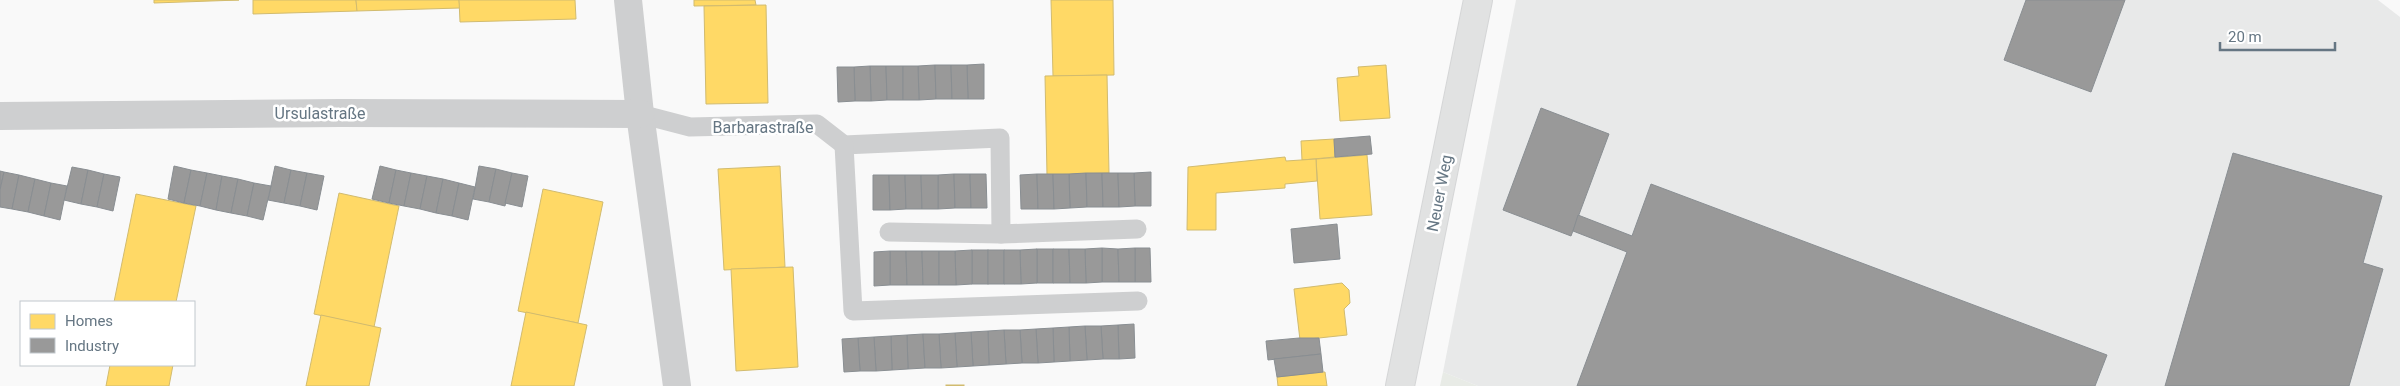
<svg xmlns="http://www.w3.org/2000/svg" width="2400" height="386" viewBox="0 0 2400 386" font-family="Roboto,sans-serif">
<style>
.built{fill:#e8e9e9}
.grass{fill:#e8ebe6}
.homes{fill:#ffd966;stroke:#d1bb6f}
.industry{fill:#999;stroke:#898e92}
.lines{fill:none;stroke-linecap:round;stroke-linejoin:round}
.secondary-casing{stroke:#d5d6d7;stroke-width:30}
.lane{stroke:#cecfd0;stroke-width:19}
.street{stroke:#cecfd0;stroke-width:28}
.secondary{stroke:#e1e2e2;stroke-width:28}
.labels{text-anchor:middle;stroke-width:5;stroke-linejoin:round;paint-order:stroke}
.street-label{font-size:16px;fill:#657683;stroke:#fff}
</style>
<rect width="100%" height="100%" fill="#f9f9f9"/>
<!-- built -->
<path class="built" d="M1516,0H2378L2400,17V386H1478L1443,372Z"/>
<!-- grass -->
<path class="grass" d="M1443,372L1478,386H1440Z"/>
<!-- homes -->
<g class="homes">
<path d="M154,0H239L154,3Z"/>
<path d="M253,0H356L357,11L253,14Z"/>
<path d="M356,0H459L460,8L357,11Z"/>
<path d="M459,0H575L576,19L460,22Z"/>
<path d="M694,0H755L756,5L694,6Z"/>
<path d="M1051,0H1113L1114,75L1053,76Z"/>
<path d="M766,5L768,103L706,104L704,6Z"/>
<path d="M1386,65L1390,118L1340,121L1337,78L1359,76L1358,67Z"/>
<path d="M1107,75L1109,173L1047,175L1045,76Z"/>
<path d="M1334,139L1335,157L1302,160L1301,141Z"/>
<path d="M1367,155L1372,215L1320,219L1316,159Z"/>
<path d="M1285,157L1286,161L1316,159L1317,181L1285,184V188L1216,193V230H1187L1188,167Z"/>
<path d="M780,166L785,267L724,270L718,169Z"/>
<path d="M543,189L603,202L578,323L518,311Z"/>
<path d="M339,193L399,206L374,327L314,314Z"/>
<path d="M136,194L196,206L176,302H114Z"/>
<path d="M793,267L798,367L736,371L731,269Z"/>
<path d="M1342,283L1349,290L1350,303L1344,309L1347,335L1300,340L1294,289Z"/>
<path d="M526,312L587,325L574,386H511Z"/>
<path d="M321,315L381,328L369,386H306Z"/>
<path d="M110,365H173L169,386H106Z"/>
<path d="M1325,372L1327,386H1278L1277,377Z"/>
<rect x="946" y="385" width="18" height="1"/>
</g>
<!-- industry -->
<g class="industry">
<path d="M2026,0H2125L2091,92L2004,60Z"/>
<path d="M984,64V99H968L967,65Z"/>
<path d="M935,65L936,99L919,100L918,66Z"/>
<path d="M935,65H951L952,99H936Z"/>
<path d="M951,65H967L968,99H952Z"/>
<path d="M870,66H886L887,100L871,101Z"/>
<path d="M870,66L871,101H855L854,67Z"/>
<path d="M886,66H903V100H887Z"/>
<path d="M903,66H918L919,100H903Z"/>
<path d="M837,67H854L855,101L838,102Z"/>
<path d="M1541,108L1609,134L1571,236L1503,210Z"/>
<path d="M1370,136L1372,154L1335,157L1334,139Z"/>
<path d="M2233,153L2382,196L2363,263L2383,269L2349,386H2165Z"/>
<path d="M174,166L191,170L184,203L168,199Z"/>
<path d="M275,166L291,170L284,203L268,200Z"/>
<path d="M380,166L396,170L389,203L372,199Z"/>
<path d="M479,166L496,169L489,202L473,199Z"/>
<path d="M72,167L88,170L81,204L64,200Z"/>
<path d="M496,169L512,173L505,206L489,202Z"/>
<path d="M88,170L104,174L97,207L81,204Z"/>
<path d="M191,170L207,173L200,206L184,203Z"/>
<path d="M291,170L307,173L300,206L284,203Z"/>
<path d="M396,170L411,173L404,206L389,203Z"/>
<path d="M0,171L4,172L0,190Z"/>
<path d="M4,172L19,175L12,209L0,207V190Z"/>
<path d="M1151,172V206H1135L1134,173Z"/>
<path d="M207,173L222,176L216,210L200,206Z"/>
<path d="M307,173L324,176L317,210L300,206Z"/>
<path d="M411,173L427,176L420,209L404,206Z"/>
<path d="M512,173L528,176L522,207L505,203Z"/>
<path d="M1086,173L1087,207L1070,208L1069,174Z"/>
<path d="M1086,173H1102L1103,207H1087Z"/>
<path d="M1102,173H1118L1119,207H1103Z"/>
<path d="M1118,173H1134L1135,206L1119,207Z"/>
<path d="M104,174L120,177L113,211L97,207Z"/>
<path d="M954,174L955,208L938,209V175Z"/>
<path d="M954,174H970L971,208H955Z"/>
<path d="M970,174H986L987,208H971Z"/>
<path d="M1037,174L1038,209H1021L1020,175Z"/>
<path d="M1037,174H1053L1054,209H1038Z"/>
<path d="M1053,174H1069L1070,208L1054,209Z"/>
<path d="M19,175L35,179L28,212L12,209Z"/>
<path d="M873,175H889L890,210H873Z"/>
<path d="M889,175H905L906,209L890,210Z"/>
<path d="M905,175H921L922,209H906Z"/>
<path d="M921,175H938V209H922Z"/>
<path d="M222,176L238,179L231,213L216,210Z"/>
<path d="M427,176L443,179L436,213L420,209Z"/>
<path d="M35,179L51,183L44,216L28,212Z"/>
<path d="M238,179L254,183L247,216L231,213Z"/>
<path d="M443,179L459,183L452,216L436,213Z"/>
<path d="M51,183L67,186L60,220L44,216Z"/>
<path d="M254,183L271,186L263,220L247,216Z"/>
<path d="M459,183L475,187L468,220L452,216Z"/>
<path d="M1651,184L2107,355L2095,386H1577L1627,252L1573,231L1578,215L1632,236Z"/>
<path d="M1337,224L1340,259L1294,263L1291,229Z"/>
<path d="M1102,248L1118,249L1119,282H1102Z"/>
<path d="M1102,248V282L1086,283L1085,249Z"/>
<path d="M1135,248H1150L1151,282H1135Z"/>
<path d="M1135,248V282H1119L1118,249Z"/>
<rect x="1037" y="249" width="16" height="34"/>
<path d="M1037,249V283L1021,284L1020,250Z"/>
<path d="M1053,249H1069L1070,283H1053Z"/>
<path d="M1069,249H1085L1086,283H1070Z"/>
<rect x="972" y="250" width="16" height="34"/>
<path d="M972,250V284L956,285L955,251Z"/>
<rect x="988" y="250" width="16" height="34"/>
<path d="M1004,250H1020L1021,284H1004Z"/>
<path d="M890,251H906L907,285H890Z"/>
<path d="M890,251V285L874,286V252Z"/>
<path d="M906,251H922L923,285H907Z"/>
<path d="M922,251H939V285H923Z"/>
<path d="M939,251H955L956,285H939Z"/>
<path d="M1134,324L1135,358L1119,359L1118,325Z"/>
<path d="M1118,325L1119,359H1103L1101,326Z"/>
<path d="M1085,326H1101L1103,359L1087,360Z"/>
<path d="M1085,326L1087,360L1070,361L1069,327Z"/>
<path d="M1069,327L1070,361L1054,362L1053,328Z"/>
<path d="M1053,328L1054,362L1038,363L1036,329Z"/>
<path d="M1036,329L1038,363H1022L1020,330Z"/>
<path d="M1004,330H1020L1022,363L1006,364Z"/>
<path d="M1004,330L1006,364L989,365L988,331Z"/>
<path d="M988,331L989,365L973,366L971,332Z"/>
<path d="M971,332L973,366L957,367L955,333Z"/>
<path d="M955,333L957,367L941,368L939,334Z"/>
<path d="M923,334L925,368L908,369L907,335Z"/>
<path d="M923,334H939L941,368H925Z"/>
<path d="M907,335L908,369L892,370L891,336Z"/>
<path d="M891,336L892,370L876,371L874,337Z"/>
<path d="M874,337L876,371H860L858,338Z"/>
<path d="M858,338L860,371L844,372L842,339Z"/>
<path d="M1299,338H1319L1321,354L1268,360L1266,341Z"/>
<path d="M1321,354L1323,372L1277,377L1274,359Z"/>
</g>
<g class="lines">
<defs>
<path id="secondary" d="M1400,386L1478,0"/>
</defs>
<!-- secondary casing -->
<use href="#secondary" class="secondary-casing"/>
<!-- lane -->
<g class="lane">
<path d="M640,114L690,127L817,124L844,145L1000,138L1001,234"/>
<path d="M844,145L853,311L1138,301"/>
<path d="M889,232L1001,234L1137,229"/>
</g>
<!-- street -->
<g class="street">
<path d="M628,0L640,114L677,386"/>
<path d="M0,116L340,113L640,114"/>
</g>
<!-- secondary -->
<use href="#secondary" class="secondary"/>
</g>
<g class="labels">
<!-- street labels -->
<g class="street-label">
<text x="320" y="119">Ursulastraße</text>
<text x="763" y="133">Barbarastraße</text>
<text transform="translate(1439 193) rotate(-79)" y="6">Neuer Weg</text>
</g>
</g>
<!-- legend -->
<rect x="20" y="301" width="175" height="65" fill="#ffffff" stroke="#c1c8cd"/>
<rect x="30" y="314" width="25" height="15" fill="#ffd966" stroke="#c1c8cd"/>
<text x="65" y="326" font-size="15" fill="#657683">Homes</text>
<rect x="30" y="338" width="25" height="15" fill="#999999" stroke="#c1c8cd"/>
<text x="65" y="351" font-size="15" fill="#657683">Industry</text>
<!-- scale -->
<path d="M2220 42v8h115v-8" fill="none" stroke="#657683" stroke-width="2.5"/>
<text x="2228" y="42" font-size="15" fill="#657683" stroke="#ffffff" stroke-width="4" paint-order="stroke">20 m</text>
</svg>
